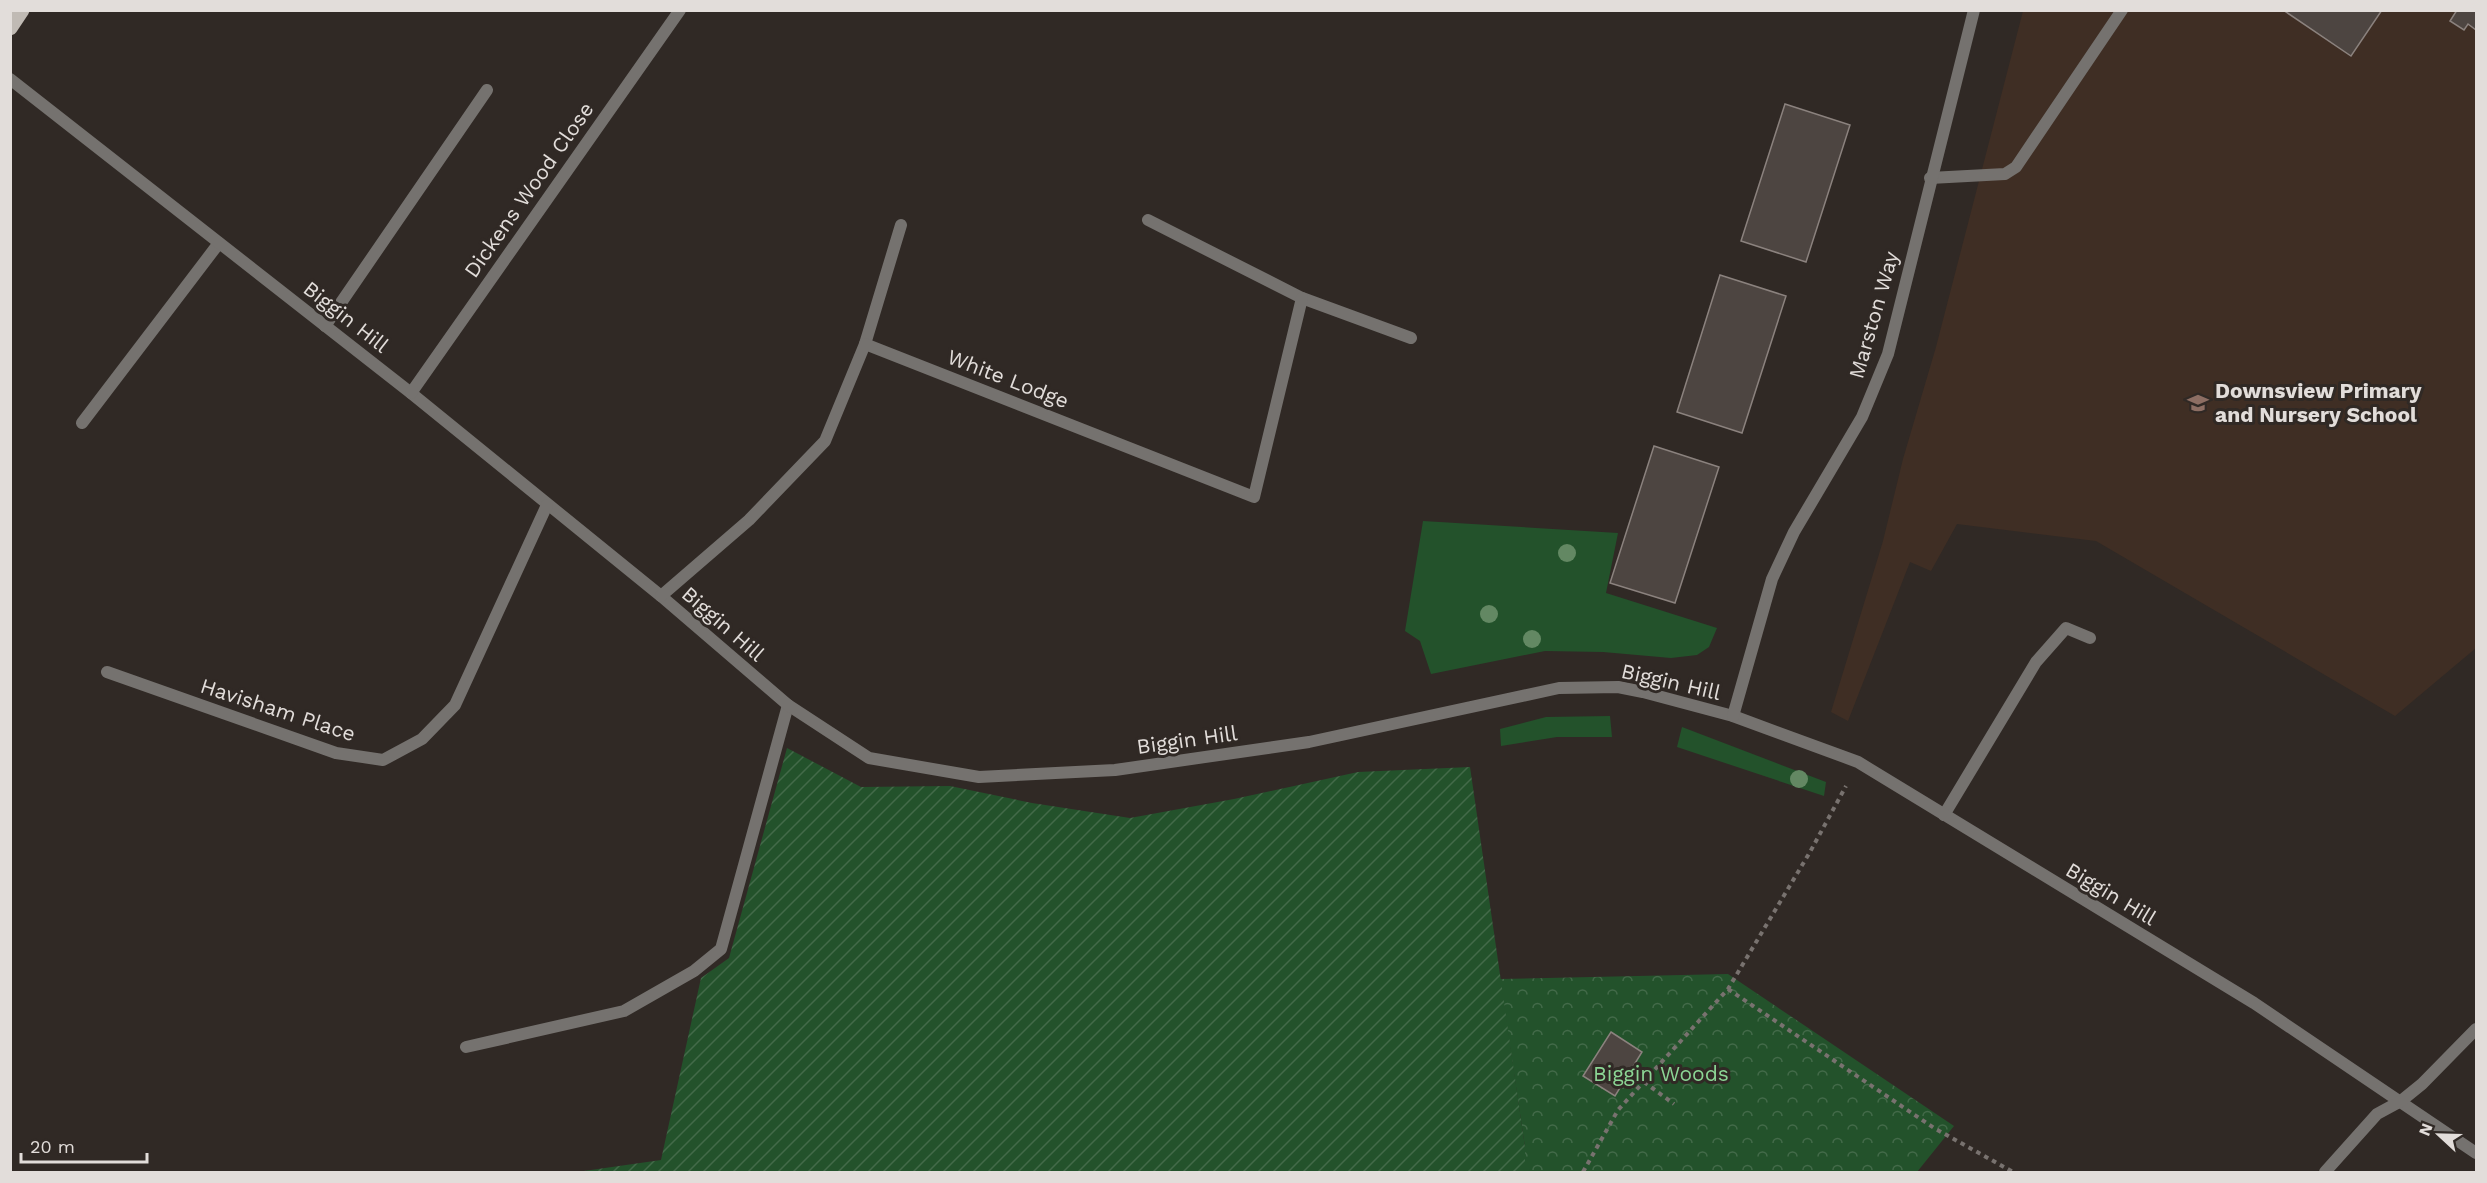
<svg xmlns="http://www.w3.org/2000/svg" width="2487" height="1183" viewBox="0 0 2487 1183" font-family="'Work Sans',sans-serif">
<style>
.education{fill:#3f2e24}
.grass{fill:#23522b}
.park{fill:url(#park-crowns)}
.garden{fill:url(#garden-furrows)}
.building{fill:#4d4541;stroke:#8b827e;stroke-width:1.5}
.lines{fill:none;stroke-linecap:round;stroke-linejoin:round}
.path{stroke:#78726f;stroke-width:4;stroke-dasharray:4.5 4.5;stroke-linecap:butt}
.service{stroke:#75726f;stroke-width:12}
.minor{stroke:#75726f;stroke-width:12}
.primary{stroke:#c0bab4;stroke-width:15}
.tree{fill:#638863}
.labels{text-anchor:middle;stroke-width:6;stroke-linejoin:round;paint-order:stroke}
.street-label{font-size:21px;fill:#e2ddda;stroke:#302925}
.poi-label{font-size:21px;font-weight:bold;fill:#e2ddda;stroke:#302925;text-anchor:start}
.park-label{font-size:21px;fill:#8cd695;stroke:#302925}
</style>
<defs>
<pattern id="park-crowns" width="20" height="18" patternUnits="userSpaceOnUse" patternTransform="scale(1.5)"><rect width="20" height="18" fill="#23522b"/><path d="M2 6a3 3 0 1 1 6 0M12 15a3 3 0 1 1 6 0" fill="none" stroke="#436a49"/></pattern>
<pattern id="garden-furrows" width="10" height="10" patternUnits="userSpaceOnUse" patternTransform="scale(1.5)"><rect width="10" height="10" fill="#23522b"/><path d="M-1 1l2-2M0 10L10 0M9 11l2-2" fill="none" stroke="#436a49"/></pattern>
</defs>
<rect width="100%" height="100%" fill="#302925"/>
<!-- education -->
<path class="education" d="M2023,11H2476V648L2395,716L2096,541L1957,524L1931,571L1910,562L1848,721L1831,712L1883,541L1903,459L1936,347Z"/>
<!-- grass -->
<g class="grass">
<path d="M1423,521L1618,533L1606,593L1717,628L1709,647L1697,655L1671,658L1603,652L1545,651L1431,674L1420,641L1405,631Z"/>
<path d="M1610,716L1612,737H1557L1501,746L1500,729L1546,717Z"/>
<path d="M1682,727L1826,782L1824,796L1677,747Z"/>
</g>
<!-- park -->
<path class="park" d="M1728,974L1954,1126L1917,1172H1525V1147L1500,979Z"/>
<!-- garden -->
<path class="garden" d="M787,748L861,787L950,786L1032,803L1130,818L1234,799L1358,772L1470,767L1525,1147V1172H577L661,1160L701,978L729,958Z"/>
<!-- building -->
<g class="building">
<path d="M2283,10H2382L2351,56Z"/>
<path d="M2457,10H2476V30L2468,24L2464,30L2450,21Z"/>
<path d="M1785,104L1850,125L1806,262L1741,241Z"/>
<path d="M1720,275L1786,296L1742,433L1677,412Z"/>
<path d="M1654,446L1719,467L1675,603L1610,583Z"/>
<path d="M1611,1032L1642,1052L1615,1096L1583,1076Z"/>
</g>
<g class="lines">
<!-- path -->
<g class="path">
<path d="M1728,989L1934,1128L2013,1172"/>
<path d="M1644,1082L1674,1104"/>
<path d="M1583,1172L1618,1110L1728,989L1810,852L1846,786"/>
</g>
<!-- service -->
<g class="service">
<path d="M1930,178L2005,174L2016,167L2122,10"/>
<path d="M325,326L487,90"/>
<path d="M82,423L219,243"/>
<path d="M1944,815L2036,662L2066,628L2090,638"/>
<path d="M466,1047L624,1011L694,971L721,949L788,705"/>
</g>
<!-- minor -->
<g class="minor">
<path d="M10,79L411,393L661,596L788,705L869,758L979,777L1115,770L1309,742L1559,688L1618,687L1643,692L1733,716L1858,762L2254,1003L2476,1153"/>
<path d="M1148,220L1302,298L1411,338"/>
<path d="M865,344L901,225"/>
<path d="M411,393L680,10"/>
<path d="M661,596L749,520L825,441L865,344L1254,497L1302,298"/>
<path d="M107,672L336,753L383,760L422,739L455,705L547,505"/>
<path d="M1733,716L1772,579L1794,532L1862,417L1888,354L1974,10"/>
<path d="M2325,1172L2377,1114L2401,1101L2422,1084L2476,1029"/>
</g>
<!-- primary -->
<path class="primary" d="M10,28L22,10"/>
</g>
<!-- trees -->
<g class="tree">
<circle cx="1567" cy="553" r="9"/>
<circle cx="1489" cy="614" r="9"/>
<circle cx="1532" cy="639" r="9"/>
<circle cx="1799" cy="779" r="9"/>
</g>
<!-- icons -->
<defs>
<symbol id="school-bare" viewBox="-9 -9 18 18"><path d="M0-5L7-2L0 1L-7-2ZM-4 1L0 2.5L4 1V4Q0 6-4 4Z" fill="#8d6e63" stroke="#302925" stroke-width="2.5" paint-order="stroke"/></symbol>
</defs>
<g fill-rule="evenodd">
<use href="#school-bare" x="2183" y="388" width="30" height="30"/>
</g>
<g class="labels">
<!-- street labels -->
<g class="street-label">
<text transform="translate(529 190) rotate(-55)" y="7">Dickens Wood Close</text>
<text transform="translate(1874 315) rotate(-74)" y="7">Marston Way</text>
<text transform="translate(346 317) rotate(38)" y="7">Biggin Hill</text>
<text transform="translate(1008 379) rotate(21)" y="7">White Lodge</text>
<text transform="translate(723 624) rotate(41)" y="7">Biggin Hill</text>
<text transform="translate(1671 682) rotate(13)" y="7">Biggin Hill</text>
<text transform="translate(278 710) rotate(18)" y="7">Havisham Place</text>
<text transform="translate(1187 740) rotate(-8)" y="7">Biggin Hill</text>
<text transform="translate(2111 894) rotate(31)" y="7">Biggin Hill</text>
</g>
<!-- poi labels -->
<g class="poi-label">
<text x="2215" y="398">Downsview Primary<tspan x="2215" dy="24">and Nursery School</tspan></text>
</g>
<!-- park labels -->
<g class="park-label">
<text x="1661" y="1081">Biggin Woods</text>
</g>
</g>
<!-- border -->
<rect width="2487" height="1183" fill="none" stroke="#e2ddda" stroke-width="24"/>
<!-- north arrow -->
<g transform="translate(2439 1135) rotate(292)" stroke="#302925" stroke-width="4.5" paint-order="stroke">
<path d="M0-4.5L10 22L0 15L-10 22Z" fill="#e2ddda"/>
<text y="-9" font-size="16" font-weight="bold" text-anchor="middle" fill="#e2ddda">N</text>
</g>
<!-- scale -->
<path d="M21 1153v9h126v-9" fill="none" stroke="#e2ddda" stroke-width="3"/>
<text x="30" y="1153" font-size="18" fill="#e2ddda" stroke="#302925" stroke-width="4.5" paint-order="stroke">20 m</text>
</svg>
